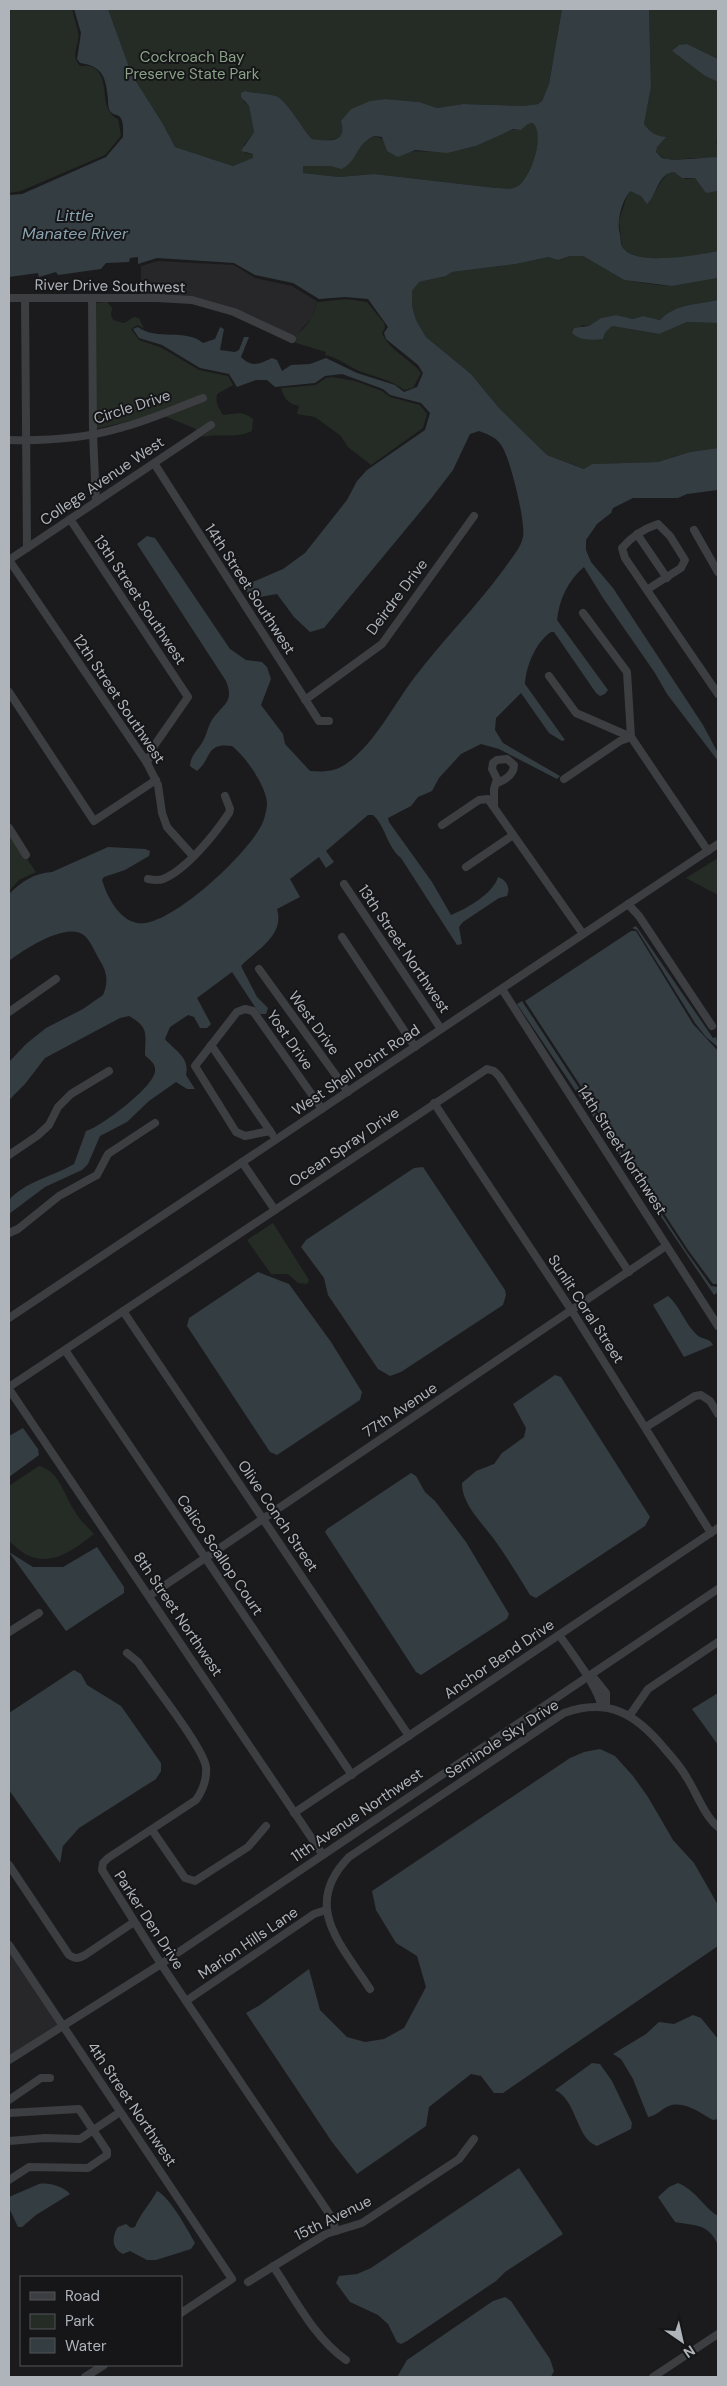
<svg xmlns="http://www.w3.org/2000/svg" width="727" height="2386" viewBox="0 0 727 2386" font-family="'DM Sans',sans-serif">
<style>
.built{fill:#27272a}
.green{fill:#252c25}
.water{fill:#343d42;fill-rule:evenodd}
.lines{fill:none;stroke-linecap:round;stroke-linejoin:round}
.minor{stroke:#3c3e41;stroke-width:8}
.labels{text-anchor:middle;stroke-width:4;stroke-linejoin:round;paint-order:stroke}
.park-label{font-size:15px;fill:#8aa388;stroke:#161618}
.street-label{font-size:15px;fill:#afb4bb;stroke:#161618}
.water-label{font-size:16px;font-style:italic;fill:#8aa4b1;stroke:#161618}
</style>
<rect width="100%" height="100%" fill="#1b1b1d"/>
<!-- built -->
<g class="built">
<path d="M158,261L234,265L255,278L292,286L318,302L311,318L295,337L235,309L210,301L192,297L141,295V266Z"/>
<path d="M9,1950L58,2025L9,2057Z"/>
</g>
<!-- green -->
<g class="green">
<path d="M10,9H72C74,16 76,24 78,32C81,45 69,53 80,66C84,66 88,65 92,67C113,77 96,109 118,119L121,136L105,155L21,191L9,193Z"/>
<path d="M108,9H562L549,84L542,101L538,104L523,106L463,104L437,108L419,102L385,99L371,101L351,109L342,136C332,141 323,141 312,139C302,129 288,101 276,96C266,93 255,94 245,91L244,102L249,106L254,132L244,145L245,153L253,154V159L233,166L175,147L163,124L132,75Z"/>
<path d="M649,9H718V59L687,44L672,51L705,76L718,82V141L716,143L718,145V157L716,159C708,160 702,158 695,158C680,158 668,165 656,152L657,136L651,132L644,124L651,87Z"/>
<path d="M534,123C546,134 530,181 516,187C510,190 503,188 496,188L374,174L339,177L303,173L302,166H330L356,151L358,147L374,136L383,139L387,151C417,150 444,155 473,147C488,142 505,127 521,130L528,124Z"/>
<path d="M669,172H674L686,179L695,178L706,192L718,191V251C696,256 636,268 622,246L619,221L628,193L630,190L641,196L647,203C656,193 659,182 669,172Z"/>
<path d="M570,256H583L624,280L658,285L672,286L718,278V300C697,305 676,303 660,320L643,316L633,319L616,315L601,318L589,326L581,325L585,339H603L605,333L612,326L658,334L687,322L718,323V448L690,452L658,462L593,464L585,469L547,455L499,408L471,374L426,337L416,320L412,306V291L418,282L446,276L452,272L516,264L550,257L558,260Z"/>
<path d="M346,299L367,302L384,323L385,327L382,333C389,351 410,358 421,373L413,388L404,390C391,379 373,377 357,370C346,365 337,357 325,355L326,352L293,342L296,335C308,327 313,315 318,302Z"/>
<path d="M107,302L112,308L111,315L113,320L124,323L134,317L139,318L144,329L138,325L131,329L139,340L162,348L199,370L228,376L233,385L217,394C215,403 219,408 223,415C235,414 242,410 253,419L252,431C235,439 219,433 201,437L215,427L212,422L197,431L194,428L164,416L207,400L204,394L139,419L95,429V303Z"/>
<path d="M332,377L355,381L382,391L390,397L420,405L427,414L423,428L371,465L348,447L341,436L315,417L297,414L299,406C288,404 284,398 281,388L316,385L326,378Z"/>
<path d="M9,833L36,872L19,880L9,891Z"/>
<path d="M718,858V895L686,878Z"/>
<path d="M273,1223L309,1280L307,1284L298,1283L288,1274H271L247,1240Z"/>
<path d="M39,1466C60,1472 63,1493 74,1510C79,1520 87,1526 94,1534C74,1549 53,1567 27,1555C21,1552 14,1545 9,1541V1486Z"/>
</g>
<!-- water -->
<g class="water">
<path d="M74,9H108L132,75L163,124L175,147L233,166L253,158V154L241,151L254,132L249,106L241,97V93L245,91C255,94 266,93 276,96C288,101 302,129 312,139C328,141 348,144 341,121L351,109L370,101L385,99L419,102L437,108L463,104L523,106L538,104L542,101L549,84L562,9H649L651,87L644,124C651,133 655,136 666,137L657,147L656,152L662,158L673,160L718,157V191L706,193L695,178H682L674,172C658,173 657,195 647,204L641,196L630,191C622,201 616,222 620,234C621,239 620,245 624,249C638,266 699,255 718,251V278L672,286L624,280L583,256H570L558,260L549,257L516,264L452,272L446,276L419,282L412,291V306L416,320L426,337L471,374L499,408L547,455L584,469L592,464L658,462L690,452L718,448V490L687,494L678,498H633L613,508L611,513L597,524L586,540V550L591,562L613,588L703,725L718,753V761L667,694L655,673L603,598L584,567C568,580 559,600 557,620L608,690L605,694L600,696L596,693L554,632H551C536,642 526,666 525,684L565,740L562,741L549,733L521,693L496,718L495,730L503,743L560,776L557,779L499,749L481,744L461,754L439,778L432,791L418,797L411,806L388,818L389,822L432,882L451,915C466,909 493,894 498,877C506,880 511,887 507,896L499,898L463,922L459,927L462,944L457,945L401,858C387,847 386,827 373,815H368L326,851L334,862L326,868L319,857L290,879L300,897L277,909C285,936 256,950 241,966L257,997L268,1008L266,1014H260L257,1010L232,972L197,998L211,1024L207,1028H200L194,1017L188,1015L170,1027L165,1039C175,1051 190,1057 186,1075L195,1089H187L176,1082L149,1101L127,1122L100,1136L88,1164L82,1170L45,1187L9,1214V1200C26,1181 52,1177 74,1164L86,1131C101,1127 155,1086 155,1071C156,1063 149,1060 145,1055C145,1034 150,1028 129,1016L120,1018L45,1058L25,1084L9,1100L10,1061L26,1044L46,1028L83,1009L103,995C109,982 107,971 99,959C95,952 91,942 85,936C68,920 23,950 9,961V894C21,882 34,873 52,872L108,847L145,849L150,851L149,856L125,870L104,877L102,880C107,896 118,919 137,923C169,929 251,851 263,822C265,817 267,808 267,803C266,786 246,757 232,746C205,742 212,759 197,771L190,766C191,753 200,749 204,739C208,732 208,724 214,717C225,703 234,701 226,681L137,544L147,536L155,538L230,649L246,660L262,662L267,667L271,679L261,705L283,734L285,744L310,771C323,772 334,772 346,764C375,743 393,706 414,678C443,640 476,607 504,569C510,560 521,548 523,537C526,523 510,456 501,445C496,437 487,434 479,431L470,434L453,470L430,500L324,628L310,632L294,617L277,594L254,598L241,587L283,569L305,553L347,500L357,481L367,470L425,430L430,413L421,403L390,395L383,389L342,374L325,376L315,383L275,387L267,380H256L237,387L229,374L200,368L162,345L139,338L133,329L138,327C156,341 186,328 203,343L215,339L220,327L224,329L220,350L235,352L239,350L244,337H249L241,357C252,368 259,364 272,358L277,360L282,371L291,365L310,364L326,358L357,373L395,385L404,392L417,387L423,373L418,365L386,339L384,333L388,327L368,299L345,297L319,299L293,283L255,275L234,263L157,258L138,264V257L130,258L129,262L106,263L101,269L58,275L56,272L39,277L38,273L9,277V195L22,194L106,157L123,137C123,131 124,122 120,117C117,114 112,115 110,111C108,108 108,103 108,99C106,78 103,66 80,63L77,59L81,33ZM533,123C546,135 530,181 516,187C510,190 503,188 496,188L374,174L339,177L303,173V166H330L342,169C360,158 353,147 374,136L382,137L387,151L398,157L415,150L447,153L476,146L513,129L521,130L528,124Z"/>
<path d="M687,44L718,59V82L705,76L672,51L679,45Z"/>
<path d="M718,300V323L687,322L659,334L612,326L605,333L603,339C592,340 580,341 572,333L574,328L589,326L601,318L616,315L633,319L643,316L660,320C676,303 697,305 718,300Z"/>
<path d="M636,926L713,1038L716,1037L718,1047L706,1037L695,1023L637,930L632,928Z"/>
<path d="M631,931H636L693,1024L718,1051V1284H713L688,1250L525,1001Z"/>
<path d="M522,1001L686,1251L711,1286L718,1287V1292L714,1295L517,1004Z"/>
<path d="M423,1167L505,1290L506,1295L503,1305L401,1372L390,1376L378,1369L328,1295L324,1278L301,1247L306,1240L414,1168Z"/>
<path d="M258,1272L289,1284L331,1342L362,1392L360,1400L277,1455L270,1452L187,1326L189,1318Z"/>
<path d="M668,1296C680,1306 685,1324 697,1335C702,1340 709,1337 713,1345L684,1357L653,1305Z"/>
<path d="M555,1375L561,1377L650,1517L645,1526L536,1598L530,1595C519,1577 508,1559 496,1542C485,1526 461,1504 462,1483L476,1471L494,1464L502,1453L524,1437L526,1428L513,1404Z"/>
<path d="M23,1428L38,1449L39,1455L9,1477V1436Z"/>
<path d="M411,1473L416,1476L425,1492L435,1501L466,1542L509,1614L507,1619L421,1675L416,1672L325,1532L327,1529Z"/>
<path d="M97,1547L124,1587V1593L66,1631L9,1552L33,1567H63Z"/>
<path d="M74,1670L81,1674L87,1685L121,1706L161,1763V1771L156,1779L79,1828L63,1846L60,1863L9,1790V1713Z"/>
<path d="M718,1693V1745L692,1709Z"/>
<path d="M600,1749L615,1756L633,1776L648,1797L673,1840L694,1863L718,1905V1946L503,2093H494L481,2076L471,2074L429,2107L426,2126L357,2174L332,2142L246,2013L260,2005L309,1969L320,2010L347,2037L365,2042L384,2039L404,2028L426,1987L417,1956L396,1943L376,1910L372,1891L570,1758L584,1752Z"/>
<path d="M693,2015L701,2018L718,2039V2119L713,2120C700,2113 684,2100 669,2106C661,2109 657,2116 648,2117L633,2079L621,2059L613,2054L646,2034L659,2022L674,2024Z"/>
<path d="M592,2063L600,2064L612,2081L632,2123L631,2129L597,2146C576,2139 577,2100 555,2090Z"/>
<path d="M519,2168L563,2234L505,2272L496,2281L407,2341L401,2344L397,2342L388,2324L378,2315L350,2302L336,2283L339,2276L357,2274L371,2268Z"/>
<path d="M678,2183C697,2191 702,2206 718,2216V2245C708,2223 696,2226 675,2222L658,2197L669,2187Z"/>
<path d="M39,2184C49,2182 64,2187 70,2194L36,2215L22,2227H18L9,2208V2197Z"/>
<path d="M157,2191C169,2196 188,2230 195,2243L191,2249L156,2260H147L130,2251L123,2254C111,2248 112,2236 118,2227L126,2224L131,2228L135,2227C140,2214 150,2204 157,2191Z"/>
<path d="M505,2297L511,2301L550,2359L554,2371L551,2377H397L407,2360L493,2301Z"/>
</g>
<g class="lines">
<!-- minor -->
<g class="minor">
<path d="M9,298H157L192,300L234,312L292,339"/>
<path d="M25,298L27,548"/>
<path d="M92,298L93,434L96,502"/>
<path d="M9,440C46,441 83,439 120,428C148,421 176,408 203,398"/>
<path d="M154,463L319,721H329"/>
<path d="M70,519L188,697L154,746L147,763"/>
<path d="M694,530L718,572"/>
<path d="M637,534L667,578"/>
<path d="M9,560L147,763L158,785L162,813L167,827L193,856"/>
<path d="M9,560L211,425"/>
<path d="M648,589L681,568L685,560L670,536L658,524C643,529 632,536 622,548L625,558L718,694"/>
<path d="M583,613L627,672L631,737"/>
<path d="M549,676L576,713L631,737"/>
<path d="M9,692L94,821L156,780"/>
<path d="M305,700L382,644L474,516"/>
<path d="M631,737L708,851"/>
<path d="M564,779L620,741L631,737"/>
<path d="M494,806V789L497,779L492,769L493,763L497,760L507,759L514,765C514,775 505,780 497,783"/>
<path d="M442,825L479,800L488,799L583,934"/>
<path d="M9,828L26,855"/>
<path d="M466,867L513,835"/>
<path d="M148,879C153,880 158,881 163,879C186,870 215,834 229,813L230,809L225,796"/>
<path d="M344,884L441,1029"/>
<path d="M628,904L639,916L712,1026"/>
<path d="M342,937L415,1047"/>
<path d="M259,969L348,1092"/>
<path d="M502,989L718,1326"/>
<path d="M9,1012L56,979"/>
<path d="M211,1045L272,1134"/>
<path d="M434,1103L572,1311L711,1533"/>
<path d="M270,1131L245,1136L236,1132L195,1066L237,1012L245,1009L253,1011L322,1109"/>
<path d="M9,1155L37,1136L49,1125L58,1107L71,1094L109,1071"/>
<path d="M242,1162L275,1210"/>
<path d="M9,1233L18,1229L59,1196L97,1175L108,1154L155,1123"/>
<path d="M123,1311L409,1736"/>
<path d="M9,1318L718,844"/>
<path d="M65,1350L352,1775"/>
<path d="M9,1387L487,1069L494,1071L499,1076L629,1272"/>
<path d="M9,1389L323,1855"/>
<path d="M646,1427L695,1396L701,1395L710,1401L718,1414"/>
<path d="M149,1596L666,1246"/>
<path d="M9,1632L39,1613"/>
<path d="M559,1635C570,1650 600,1690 601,1706"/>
<path d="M127,1653L138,1662C152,1683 203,1747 206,1767C207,1779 203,1790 196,1800L108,1858L103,1863L102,1870L161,1964L332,2218L336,2231"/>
<path d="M588,1676L594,1678L606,1693V1707"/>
<path d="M630,1715L648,1689L718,1642"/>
<path d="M294,1813L718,1528"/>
<path d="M152,1830L185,1878L195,1881L248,1847L266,1826"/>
<path d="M9,1865L69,1955C75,1959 78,1959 85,1955L134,1922"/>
<path d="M9,1945L232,2279L181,2313"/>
<path d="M370,1989C341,1944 301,1906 349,1857L564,1713C608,1697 636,1714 664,1748C672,1757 681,1767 687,1778C697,1794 704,1815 718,1827"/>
<path d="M186,2001L314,1914L326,1910"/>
<path d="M9,2060L161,1964L718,1589"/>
<path d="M9,2100L41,2078H50"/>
<path d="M9,2113L79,2109L107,2151V2155L88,2168L29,2167L9,2180"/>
<path d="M9,2141L45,2138L80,2139L120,2112"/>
<path d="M273,2266C294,2297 314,2338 346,2360"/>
<path d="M248,2282L326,2234L362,2223L459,2159L474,2139"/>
<path d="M85,2377L104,2365"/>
<path d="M653,2377L718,2334"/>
</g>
</g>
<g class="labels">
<!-- park labels -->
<g class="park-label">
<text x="192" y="62">Cockroach Bay<tspan x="192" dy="17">Preserve State Park</tspan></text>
</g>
<!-- street labels -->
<g class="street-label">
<text transform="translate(110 286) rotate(1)" y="5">River Drive Southwest</text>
<text transform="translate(132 407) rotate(-18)" y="5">Circle Drive</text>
<text transform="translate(102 481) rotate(-34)" y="5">College Avenue West</text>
<text transform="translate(250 589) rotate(57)" y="5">14th Street Southwest</text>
<text transform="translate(397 597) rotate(-53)" y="5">Deirdre Drive</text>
<text transform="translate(140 600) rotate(56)" y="5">13th Street Southwest</text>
<text transform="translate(119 699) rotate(56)" y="5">12th Street Southwest</text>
<text transform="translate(404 949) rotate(56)" y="5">13th Street Northwest</text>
<text transform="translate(314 1023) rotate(54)" y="5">West Drive</text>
<text transform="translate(290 1040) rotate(55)" y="5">Yost Drive</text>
<text transform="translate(356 1070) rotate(-34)" y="5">West Shell Point Road</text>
<text transform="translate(344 1147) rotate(-34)" y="5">Ocean Spray Drive</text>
<text transform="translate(622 1150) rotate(57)" y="5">14th Street Northwest</text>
<text transform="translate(586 1309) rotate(57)" y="5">Sunlit Coral Street</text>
<text transform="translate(400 1410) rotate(-34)" y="5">77th Avenue</text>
<text transform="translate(278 1516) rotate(56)" y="5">Olive Conch Street</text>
<text transform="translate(220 1555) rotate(56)" y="5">Calico Scallop Court</text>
<text transform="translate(178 1614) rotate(56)" y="5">8th Street Northwest</text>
<text transform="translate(499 1659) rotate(-34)" y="5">Anchor Bend Drive</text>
<text transform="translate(502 1739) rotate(-33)" y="5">Seminole Sky Drive</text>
<text transform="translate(357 1815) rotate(-34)" y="5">11th Avenue Northwest</text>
<text transform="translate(149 1920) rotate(57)" y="5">Parker Den Drive</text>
<text transform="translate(248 1943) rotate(-34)" y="5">Marion Hills Lane</text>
<text transform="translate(132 2104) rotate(56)" y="5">4th Street Northwest</text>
<text transform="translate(333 2218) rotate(-26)" y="5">15th Avenue</text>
</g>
<!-- water labels -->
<g class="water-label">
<text x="75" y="221">Little<tspan x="75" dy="18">Manatee River</tspan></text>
</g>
</g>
<!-- border -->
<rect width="727" height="2386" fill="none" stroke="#afb4bb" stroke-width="20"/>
<!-- legend -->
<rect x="20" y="2276" width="162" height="90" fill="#161618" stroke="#535559"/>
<rect x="30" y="2292" width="25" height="8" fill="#3c3e41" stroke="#535559"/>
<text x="65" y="2301" font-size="15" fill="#afb4bb">Road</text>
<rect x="30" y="2314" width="25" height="15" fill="#252c25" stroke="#535559"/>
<text x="65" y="2326" font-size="15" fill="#afb4bb">Park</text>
<rect x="30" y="2338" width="25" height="15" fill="#343d42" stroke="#535559"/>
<text x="65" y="2351" font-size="15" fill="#afb4bb">Water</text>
<!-- north arrow -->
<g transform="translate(682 2341) rotate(146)" stroke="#161618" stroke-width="4" paint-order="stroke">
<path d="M0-4L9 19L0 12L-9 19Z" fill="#afb4bb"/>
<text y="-8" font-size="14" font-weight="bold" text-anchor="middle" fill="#afb4bb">N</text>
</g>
</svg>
